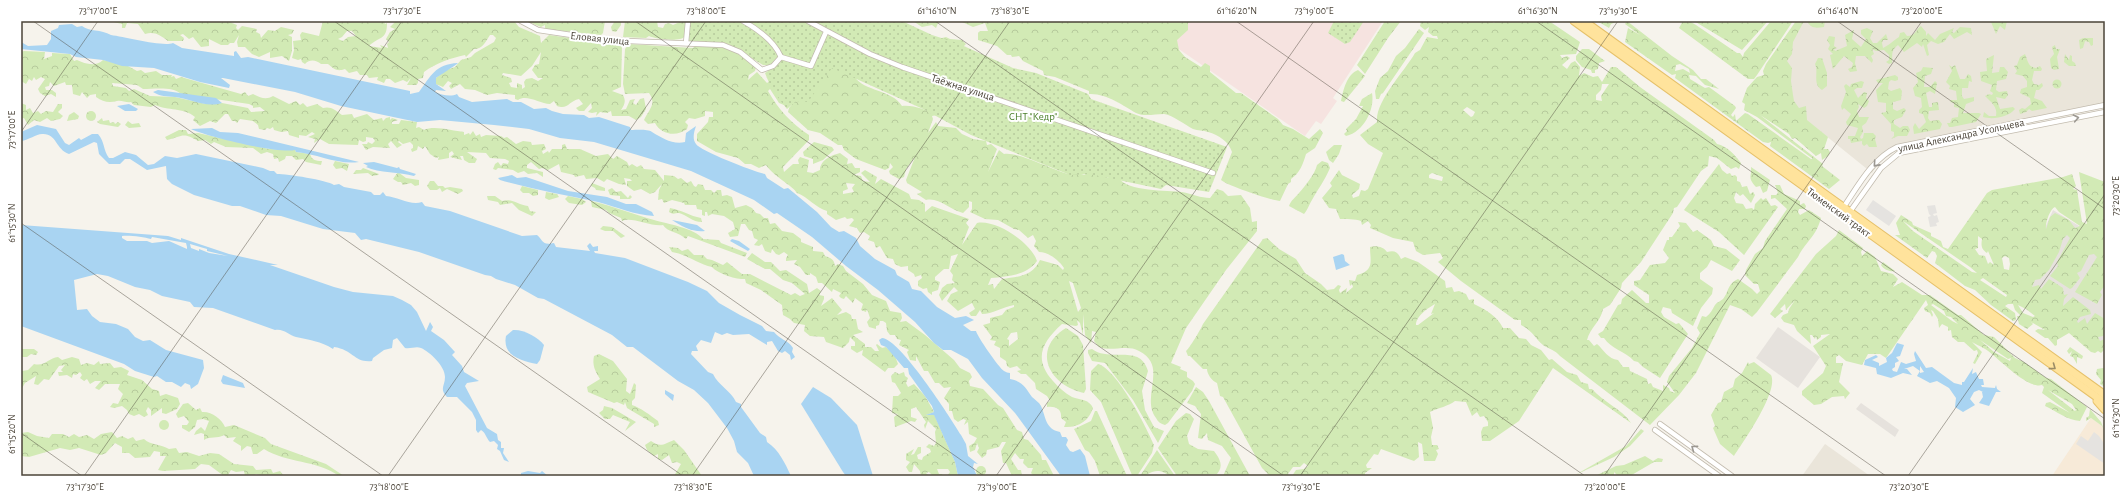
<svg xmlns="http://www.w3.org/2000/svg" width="2126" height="497" viewBox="0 0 2126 497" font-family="'Alegreya Sans',sans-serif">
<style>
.residential{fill:#eae5da}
.commercial{fill:#f7ead8}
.industrial{fill:#e6e2dd}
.medical{fill:#f6e3e0}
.forest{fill:url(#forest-crowns);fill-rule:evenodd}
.park{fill:url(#park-dots)}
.parking{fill:#e5e3e0}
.water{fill:#a9d4f2;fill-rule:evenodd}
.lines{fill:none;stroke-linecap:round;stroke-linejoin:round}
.street-casing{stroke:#c2bbae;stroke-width:6}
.primary-casing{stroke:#e6c16a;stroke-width:9}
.street{stroke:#fff;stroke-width:4.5}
.primary{stroke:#ffe39c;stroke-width:7}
.oneway{stroke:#9c9892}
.oneway2{stroke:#9c8c66}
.ticks{fill:none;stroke:#4b4439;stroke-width:1;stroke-opacity:0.45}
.labels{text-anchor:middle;stroke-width:4;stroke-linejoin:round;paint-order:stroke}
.street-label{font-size:11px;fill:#4b4439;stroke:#fff}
.park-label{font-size:11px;fill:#4a7f2a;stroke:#fff}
.neatline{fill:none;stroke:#4b4439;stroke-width:1.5}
.ticks-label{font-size:10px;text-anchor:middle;fill:#4b4439}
</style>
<defs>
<pattern id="forest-crowns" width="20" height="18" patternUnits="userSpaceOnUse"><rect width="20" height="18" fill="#d2eab5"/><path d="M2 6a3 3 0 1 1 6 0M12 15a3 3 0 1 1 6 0" fill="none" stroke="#b6ca9c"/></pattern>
<pattern id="park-dots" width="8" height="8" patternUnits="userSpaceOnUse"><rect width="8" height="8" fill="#d2eab5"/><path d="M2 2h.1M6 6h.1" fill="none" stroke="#b6ca9c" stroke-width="1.8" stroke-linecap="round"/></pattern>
</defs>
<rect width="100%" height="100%" fill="#f6f3ec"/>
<!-- residential -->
<g class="residential">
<path d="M1798,21H2105V107L1890,147L1872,173L1789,106L1775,54Z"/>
<path d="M1825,444L1870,476H1802Z"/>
</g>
<!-- commercial -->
<path class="commercial" d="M2091,418L2102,426L2105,432V476H2052Z"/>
<!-- industrial -->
<g class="industrial">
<path d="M2053,210L2105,242V349L2015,295Z"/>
<path d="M1778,327L1820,357L1798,388L1756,358Z"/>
<path d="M1861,403L1899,430L1895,437L1856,409Z"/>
</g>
<!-- medical -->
<path class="medical" d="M1185,21H1383L1333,98L1337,101L1321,124L1316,121L1305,136L1170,43Z"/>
<!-- forest -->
<g class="forest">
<path d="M109,21H227L237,25L236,28L238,30L242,26L257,29L256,32L260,34L261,38L268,30L275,31L281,27L294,30L292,34L288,35L292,37V51L289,61L282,56L270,58V52L259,57L252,54L245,47H238L237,42L239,35L234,43H230L228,45H221L209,39V46L201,47L193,37L189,39L183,34L180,35L184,38L183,41H168C160,35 154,31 145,34L138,24L127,23L125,28H122V24Z"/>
<path d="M323,21H384L385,24L387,23C387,41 379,36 369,46L382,48L380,45L388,48L387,44L389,42L386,39L390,32L395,29L390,27L396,21H514L519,27L540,36L541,43L549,35L620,45L622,47L621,87L612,91L623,95C626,101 625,104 621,110L626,109L630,100L635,99L633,103L636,105L640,99L644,98L646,109L641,117L636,120L629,116H612L611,111L607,113L600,112L596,116L597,112L592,113L588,112L592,108L591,103L584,111H579L576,108L583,104L579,99C569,101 568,110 557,106L554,101L550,104C540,104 527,94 518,100L515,99V95L497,93L487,95L475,90L465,89L460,84L451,89L449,86L452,83L448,81L443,87L436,84V78L446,70L455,67L461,60L471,57L475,53L494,42L496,38L493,35H490C486,41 483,49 474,49L466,57L465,55C451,58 436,63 424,72L423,78L418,79V83L416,85H407L411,78L407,82L403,80L395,83L390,79H386L384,83L377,80L378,77L369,78L367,75H360L357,71L349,73L345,69C337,72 334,69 328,64H321C316,60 310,59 305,64L302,62L301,59L298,60L292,58L294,50L293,41L301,40L300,35L302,32L319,36ZM347,31H352L356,36L348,37L343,41L338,39L342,37ZM541,52L539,64L535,65L532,70L538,78H543L538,81L532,78L526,79L524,82L525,87L522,89V85L517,83V88L511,87L509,83L512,82L511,78L502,75L503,73L521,76L532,66Z"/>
<path d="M526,21H605L603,33L601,35L545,29V25L541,27Z"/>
<path d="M615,21H621V25L616,32L612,31L611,27Z"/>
<path d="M625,21H657L658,27L663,28L665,24L669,23L673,25L682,21H687C686,26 686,33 684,37C680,42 655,39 649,36L646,38L623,37Z"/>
<path d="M913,21H939L936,28L932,25L922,27Z"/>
<path d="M960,21H1193L1188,23V30L1177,40L1179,50L1185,57L1201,67L1205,63L1210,66V72L1236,93H1241L1278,119L1283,125L1293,129L1309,139L1320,129L1323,133L1315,148L1306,154C1303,164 1300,173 1291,179V182L1288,184L1280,201C1273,201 1226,185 1221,180L1232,152C1229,142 1219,135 1208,132C1203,130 1198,131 1193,129C1185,125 1173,115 1164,114C1154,114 1145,117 1136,113C1124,106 1106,93 1089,94V91L1055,77L1044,75L1043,71L1023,61L1019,56L1012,57L1011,55H1007L997,46L978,40V33L980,31H988L985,23L973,27Z"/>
<path d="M1385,21H1401L1388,38L1365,74L1357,65Z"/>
<path d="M1421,21H1491L1494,23L1496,21H1549L1580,42L1576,54L1560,55L1562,58L1567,56L1570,58L1562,65L1567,69L1571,63L1575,61L1580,67L1579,76L1584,73L1593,77L1598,76L1602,82L1611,67H1616L1640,87L1714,140L1717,144C1727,146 1735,155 1741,163L1739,169L1736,167L1731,169L1717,158L1709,156L1708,166L1701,171L1677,207L1674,208L1673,213L1641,262L1622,283L1621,288L1610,305L1603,309C1601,321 1590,328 1587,340H1589L1594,346L1597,344C1604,350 1608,359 1618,360L1623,367H1629L1630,371L1647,379L1648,384L1651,383L1653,387L1663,391V385L1669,388L1670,391L1675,393L1667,382L1669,376L1692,348L1700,333L1697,328L1702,316L1706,317C1711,313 1712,310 1715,305C1717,302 1721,301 1723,299C1729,292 1727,284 1738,279L1752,289L1757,294L1760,291L1758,284H1754L1745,275L1746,270L1755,254L1763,248L1765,241L1787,209L1775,198L1771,199V195H1776L1778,193L1775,185H1780L1784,194L1800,201V205L1804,203L1806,206L1805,209H1799L1798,212L1800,215L1809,210L1821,218C1816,237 1806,241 1798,257L1757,312L1752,317L1741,309L1730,305L1696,373L1679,395L1650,425L1560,356C1555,350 1549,349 1543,345C1534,337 1533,331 1521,325V320H1515L1461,281L1438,262L1443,258L1440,253L1423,255L1416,251L1413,242L1393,238L1370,228L1371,225L1368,221L1362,225L1361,221C1355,219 1346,219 1340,219L1336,209L1329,208L1322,198L1332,186L1330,183L1339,170L1342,175L1360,184L1359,189L1352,195L1353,198L1359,196L1361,190L1365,191L1368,189L1383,153L1368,144L1360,135L1377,122C1375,101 1405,71 1415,53L1420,50L1427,37L1438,39L1437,36H1433L1428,32L1429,27L1425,30L1420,26ZM1602,84H1609L1601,96L1602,101L1596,100V95L1601,90ZM1467,107L1475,112L1473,116L1471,117L1463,110ZM1432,173L1443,177L1442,181L1429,178V175Z"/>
<path d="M1597,21H1618L1611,24L1609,28Z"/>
<path d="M1627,21L1672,56L1693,70L1701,79H1706L1719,89L1705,85L1696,76L1689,75L1690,79L1705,88L1709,87L1735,106L1736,108L1731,115L1733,117L1735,114L1736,121L1745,113L1748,114L1811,159H1813L1757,117L1744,110L1745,104L1742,102L1747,88L1757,77L1764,75L1763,71L1766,64L1796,21H1825L1824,27C1816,28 1811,29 1807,21L1803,23L1793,42L1792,54L1787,61L1792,68L1791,81L1793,95L1794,101L1799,108L1806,106L1807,120L1828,137L1824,149H1828L1830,152L1828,156L1822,160L1821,153L1816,156L1795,138L1792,139L1789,134L1760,115L1823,164L1822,166L1840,180L1829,189L1770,146L1771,142L1768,143L1763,142L1675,78L1676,74L1672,75L1625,42L1628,28L1640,35L1625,24ZM1680,64L1689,69L1690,73L1683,69L1675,71L1676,65Z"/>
<path d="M1683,21H1689L1696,25L1737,53H1740L1743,57L1744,53L1771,21H1793L1757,75L1754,79H1748L1679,28Z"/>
<path d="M1694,21H1768L1742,50Z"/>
<path d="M1986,21H2007L2005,30L2000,26L1996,34L1991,22Z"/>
<path d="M1921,26L1926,32V36L1928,33L1935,40L1940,34L1954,28L1952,32L1954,33L1960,27L1971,28L1972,35L1967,32L1954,39L1950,34L1944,42L1938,44L1931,41L1927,45L1929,55L1927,56L1923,44L1922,47L1917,43L1904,52L1898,45C1890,51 1893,55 1892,63L1889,64L1886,62L1889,60V55L1884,50L1876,51L1872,49L1874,54L1871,56L1873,60L1872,63L1865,56H1856L1855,63L1857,71L1850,72L1848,69L1852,67L1853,63L1844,56L1833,69L1830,55L1833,54L1828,49L1830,45L1827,40L1829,36L1835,37L1834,46L1837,48L1834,49L1835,51L1847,46L1845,35L1854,30L1852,39L1861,47L1866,39L1861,34V30L1867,28L1873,31L1870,38L1873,43H1877L1886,34L1888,40H1883L1882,43L1883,48C1888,46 1894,40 1899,37L1900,33L1904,32L1907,36C1916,36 1915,30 1921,26Z"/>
<path d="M1419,29L1424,33L1383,93L1381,94L1379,99H1376L1375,91L1380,78L1388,71L1396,56L1405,48Z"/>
<path d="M946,37L950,39L962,40L966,44L962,48L942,41V38Z"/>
<path d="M2083,38H2093V45L2091,46L2089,42L2085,41L2083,48L2080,49L2079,40Z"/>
<path d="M629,44L693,48L696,45C727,46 733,47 756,67L755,71L749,75L748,80L757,72L767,83L775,77L786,101L784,105L779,103L770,89L768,91C778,109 792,124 809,135V140L783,167L784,172L793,164H799L798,160L800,157L809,160L807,172L813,173L820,170C820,160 832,155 840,153L848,159L847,164L852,163L855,168H860V172L854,175L861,176L863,181L870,182L861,173L865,170L877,177L875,184L881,179L909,194L911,199L919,200L925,204V212L932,206L969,219L966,223L969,227L962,245L977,223C995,219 1031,242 1037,261C1026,276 1008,276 991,278L988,285L993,284L994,289L1002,279C1018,277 1033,276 1040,260L1058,265L1063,270L1064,268C1059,260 1048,252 1039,252L1034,246L1036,241L1033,235L1028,238L1019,230L1014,229L998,220L985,219L970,212L972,209V202L969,201V207L963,213C950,210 939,197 926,200L917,194L922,192L907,183L906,180L915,157L906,169L904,177L899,179L890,174L889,171L893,167L890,163L889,168L885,170L856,159L844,150L842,145H838L820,133L808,130L788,112L789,108L824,64C835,68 845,73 855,77C863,91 893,90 902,106C915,105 925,110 937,115L932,116L933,119L928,133L936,122L938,126L956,128L962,134L973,139L986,141L987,145L991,144L997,149L988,172L999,150L1004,154C1016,151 1053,170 1068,174L1072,171L1084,175L1090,172L1109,178H1119C1127,192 1168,190 1182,192C1192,194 1201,198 1210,198L1217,189L1223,191L1228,196L1241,195L1250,208L1252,222L1257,221V231L1226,270L1186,328L1171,363L1181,367L1180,369L1187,372V377L1193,381L1195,384L1192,391L1168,423L1165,425C1161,424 1158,422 1156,418C1140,397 1169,366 1139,351C1127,344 1112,352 1099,347L1094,341L1096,332L1092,331L1091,343L1085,335L1083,314V335L1080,323L1077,320L1078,325L1076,326L1062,324C1042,342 1033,359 1053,381C1058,387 1065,393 1072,397C1080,400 1089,399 1093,408C1089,421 1078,428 1064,427L1066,422L1061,418C1062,409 1056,406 1047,407V403L1050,401L1047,396L1036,389L1035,383L1026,374H1021L1017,371L1021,370L1017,366L1010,368L1007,366L1006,361L1000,357V348L994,345L996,341L990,340L992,337L983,325L990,323V318L1002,315L1006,310L1014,307V305C1003,307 992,314 982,314L980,310L976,316H971L969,313L975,309L972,303L958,311L947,301L951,294L958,291L954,287L942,301L939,295L942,288L947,284L955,283L952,280L953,275L950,271L958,254L951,256L949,269H944L935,277V280L940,282L938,290L932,292V295L928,292L927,288L923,289L918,286V281L922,278L921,275L915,277L914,274L908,270V266L901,267L895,264L893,259L887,258L880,246L876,248L874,242L868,240L870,236L864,232L860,233L857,228L849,226L854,220L852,218L847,219L845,217L836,220L827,214V211C816,208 808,197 797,193C793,186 773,176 766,165L759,168L751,164H745L738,158L716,152L697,141V134L708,122L709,117H713V112L705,111V116L695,119L689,118L685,122L688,125L687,129C677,137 661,135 655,123L648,124L644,120C649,109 657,104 649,93L625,94L623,84L625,49ZM846,183L855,184L852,188L854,192L843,194V191L848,189ZM1069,281L1073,283L1081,308L1078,312ZM1017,332L1018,339L1009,346V340L1007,339L1011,333Z"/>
<path d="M2055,45L2056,49H2060L2057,57L2059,69L2054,70L2051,68L2050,59L2054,54L2052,47Z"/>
<path d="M1582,49H1589L1605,61L1599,63L1598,69L1595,70V73H1592L1591,70L1582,67L1576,60V56Z"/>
<path d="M24,51L45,52L44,59L52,56V53L70,54L74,61L77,60C85,64 96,67 103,60L128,66L137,71L141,70L145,73L156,71L162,75H172L171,77L174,76L176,79L181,77L241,94L245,92L248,96L253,94C261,98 266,100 273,96L289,104L296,101L300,105L303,103L307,107L317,104L323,108C331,106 335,110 342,115L352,114L354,118L367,114L374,120L382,118L383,121L386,118L390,117V120L392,118L398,120L392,122V124H399L401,120L417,122L416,128L419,127L424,130C434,125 453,131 464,132V135L469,133L470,135L473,131L476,136L480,134L481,137L486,135L501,136L504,138L507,137L516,144L523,141L531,142L532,145L544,144L546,149L542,151L543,154L548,151L549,153L552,149H562V145L565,144L567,149H580L596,156L608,154L613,159L617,156L627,162L629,166L632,164L637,167L641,165L644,169L655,170L664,181V175L674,176L678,179L681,178L687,183L691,181L694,186L696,187L698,184L703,185L705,190H711L714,193L717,190H721L722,196L727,195L732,197L735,208L746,205L752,208L756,213L760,214L764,218H768L770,224L775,223L782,231L793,233L801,239V242L813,247V251L823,252L825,256C831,258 834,259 835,266L838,264L843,266L846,271L863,284L872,295L886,301L890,311L901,313L902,318L900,322L906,321L925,335L954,360L960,368L970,373L972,377L969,381L970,386L983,389L998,405L1003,408L1017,430L1022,432L1024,439L1028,440L1041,455L1042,460H1046L1054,476H1034L1031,473L1033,468H1028L1023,463L1024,459H1020L1015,453L1011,459L1018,470H1021L1022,476H1016L1014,474L1012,476L1006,463H1003L1001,451L1006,442H1002L999,447L987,450L986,455L982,458L977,452L979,448L977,443L975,450L970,452L969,446L974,443L977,438L969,434L968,422L964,425L966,420L963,419L958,422L954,419L952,411H949V404L944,398L951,387L944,388L939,383H935L928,371H924L916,356V361L910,360L907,352L909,350L899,345L901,340L897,339L895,335H890L887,331L886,323L883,321H880L879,325L876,326V329L869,327L867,322L870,318L867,309L866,312L861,310L863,304L855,298L853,303L846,296L844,299L841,298L839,296L841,293L833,289L832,292L822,283H818L816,277L810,273V275H806L800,267L794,264L797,260L786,261V258L788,255L784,252L779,255L776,254L772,249L771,253L765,251L762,244L759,246L754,245L758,240L754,238L752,231L749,230L745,224H741L738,236L730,237L728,233L735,229L733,222L724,216L712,214L708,216L707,212H705V216L702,215V210L697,209L696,205H685L684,203L672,200L664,203L662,199L658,200L659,190L662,184L655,192L650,194L641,189L634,191L627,186V181H632L630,179L624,178L626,185L619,184L607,179L604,182L597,178L586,179L584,175L575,177L574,175L561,172L559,164L548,170L542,168L539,169L531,162L527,165V168L543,172V177L537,173L528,174L524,171L518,173L513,170L498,168L496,170L493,169L495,164L498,162L501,166L503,163L508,164L509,161L505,159L490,158L486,153L467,152L477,159L475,163H469L464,160L463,156H460L462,160L450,157L454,154L452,151L449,153V158L438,160L439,157L436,158L430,154L425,146L423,149L418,146L417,150L412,152L411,149L413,148V145L410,142L403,144L399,141L398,142L402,145L397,148L391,141L388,144L390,148L373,147L366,150L362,144H367L368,142L372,144L375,141L373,138L366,137V141L363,142L359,140L358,145L329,144L320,139L314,143L315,139L308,137L315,134L312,132L306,136L299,135V138L289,135L288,131L281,132L274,130L273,127L270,129L267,128L265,130L259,129L258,125L253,121L240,119L237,123L235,121H232L228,114H225L216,123L210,121L200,126L193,120L195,117C183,107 168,111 155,105L151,107L134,105L131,102C126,103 122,100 117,101C109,103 103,102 96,97V94L90,95L87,98L82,92L80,96L73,94L72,85H66L65,82L54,86L50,82L49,86L45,87L46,90H52L56,93V97L51,94L45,96L40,93L38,89L45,79L41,77L36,80L34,77L32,81L29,79L26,84L21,81V52ZM112,83L137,85L143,89C154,89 173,86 181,94L249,104L253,106V108L260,107L265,111L251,112L248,108L222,103L206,104L175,97L150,96L134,89L129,91L126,88L113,86Z"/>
<path d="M2025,54C2028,61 2028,67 2036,68L2040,66L2042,69L2041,71H2034L2032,80L2034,84L2039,85L2042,83L2043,86L2039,90H2036L2034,98L2042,101L2047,108L2032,111L2029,109L2026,112L2020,114L2019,110L2022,108L2025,109L2031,104L2030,98L2020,93L2021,89L2027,87V81L2023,76L2015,74L2017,71L2014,66L2017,65L2020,57Z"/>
<path d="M2065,54L2069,60L2070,55L2072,56V61L2075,63L2076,66H2069L2064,62Z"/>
<path d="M1994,55L1992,73L1999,72L2000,67H2004L2008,72L2006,79L1997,81L1996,90L1999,92L2007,91L2008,95L2005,99L1996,97L2000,109L2013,107L2015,109C2009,117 1993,120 1983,117L1984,112L1989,116H1996C1998,107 1991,102 1985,96L1989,94L1992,95L1993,93L1990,91L1992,85L1981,81L1980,72L1987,71L1986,59Z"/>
<path d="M1818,58H1822L1827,73V86L1822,90C1812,84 1819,72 1815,64Z"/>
<path d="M1949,65L1952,67L1955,65L1960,79H1965L1968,74L1971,76L1972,82L1969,81L1968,88H1962V96L1964,99L1974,97V101L1966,104L1963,113H1979L1981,114L1976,122L1952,127H1949L1947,123H1950L1952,118L1958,117L1959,108L1954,107V103L1950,102L1951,100H1957L1956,91L1949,89L1950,86L1946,82L1952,71Z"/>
<path d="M1923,67L1933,68L1931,74L1925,76L1924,87H1930L1935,81L1937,83L1935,94L1930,91L1926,93L1929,107H1932V103L1938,102L1939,110L1929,111L1928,118L1930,121L1939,120L1942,124L1940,129L1914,134L1913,127L1915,123L1919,129L1926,122L1923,114L1919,113V110L1922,107L1921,98L1915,96L1913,88L1918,82L1916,73L1921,71Z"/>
<path d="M1358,70L1365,76L1344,102L1341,101C1343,90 1347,74 1358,70Z"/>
<path d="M1895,75L1898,77V80L1895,81L1891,80L1889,82L1888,89L1891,91L1900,88L1902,91L1901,100L1893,102V109L1897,111L1904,108L1906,110L1902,117L1894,120V124L1900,128L1903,126H1908L1910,130L1907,136H1898L1891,139L1894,136V132L1891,131V124L1881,113L1886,112V103L1878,102L1876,90L1883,83H1878L1876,80Z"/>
<circle cx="2057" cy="84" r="4.5"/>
<path d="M1861,81L1864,82L1862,88H1857L1854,90L1858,98L1864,92L1867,93L1866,98L1869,101L1867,106L1864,108L1858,104L1859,107L1857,111L1859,117H1869L1866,123L1862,126L1863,132L1860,137L1861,139L1863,138L1864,133H1873L1876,136L1875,139L1877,147H1869L1867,144L1864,146L1862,144V141L1851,143L1850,139H1848V136H1855L1858,128L1847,125L1846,122L1851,114L1844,108L1842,110L1841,106L1846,92L1844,86L1846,84L1850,87L1851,84Z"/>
<path d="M1372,93C1375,109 1364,132 1346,136L1344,134L1347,131L1346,129L1356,119L1363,106H1359L1362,99Z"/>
<path d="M21,103L26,105V110L30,108L33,113L38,111L41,114L46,111L53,112L58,104H62V108L58,112L63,116L60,119L51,121L47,118L40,122L34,120L28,125L24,118L21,119Z"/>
<circle cx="91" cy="116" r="5"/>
<path d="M74,112L79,116L78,119L67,121L69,115Z"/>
<path d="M102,118L103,121L109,120L110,123L114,122L115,124L118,122L121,124L118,127L100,124L97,122Z"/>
<path d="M128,121L132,124L139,123L141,127L129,128L125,125Z"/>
<path d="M179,130H186L188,134L198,133L269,149L295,150L296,152L310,154C312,160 315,161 322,161L321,165L306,162L303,159L296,160L292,156H286L285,159L279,162L278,158L274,159L273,154L267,152L261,154L253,148L226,147L214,142L211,144L205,140L198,141C182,131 182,137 167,140L165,137Z"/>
<path d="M814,142L832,147L834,150L823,160L813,164V159L804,156L803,152Z"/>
<path d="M1334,145H1342L1339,154L1333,163L1329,160L1326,152Z"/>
<path d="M335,161L349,164L347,171L342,168L336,169L333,165Z"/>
<path d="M1322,161L1328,163L1330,168C1325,180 1318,189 1312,200C1309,205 1308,209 1304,214L1289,206C1291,200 1295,198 1299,193C1305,186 1315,174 1317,165Z"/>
<path d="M1719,164L1722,170L1727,174L1730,173L1732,176L1735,175L1737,177V181L1740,182L1742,187L1747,186L1750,194L1753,192L1755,195L1751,203L1743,194L1740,196L1736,192L1734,198L1736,203L1743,204L1746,209L1752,208L1754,210L1755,204L1761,198L1763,200L1766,198L1771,206L1775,205L1778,207L1744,255L1719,232L1684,210Z"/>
<path d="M1751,167L1770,180L1767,191L1763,193L1760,186L1756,187C1747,177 1752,177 1751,167Z"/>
<path d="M363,168L379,174L378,175L372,176L368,173L353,174L356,170H361Z"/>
<path d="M398,172L406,178L419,180V185L415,186L411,183L403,185L401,182H398L393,179Z"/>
<path d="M2079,172L2105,182V285L2100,292L2102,295L2097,304L2075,292C2082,280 2090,269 2097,257L2094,254L2089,255L2081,271L2077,273L2080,278L2072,288L2070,289L2050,276L2058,266L2057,262L2070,238L2067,235L2063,239L2059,252L2049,270L2040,279L2035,280L2032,287L2039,285L2041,289L2049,279L2063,288L2064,295L2068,294L2064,299L2063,306L2073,297L2090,310L2091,314L2080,317L2077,321L2078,323L2085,318L2087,324L2095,313L2105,319V332L2103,336L2098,337L2100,341L2105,339L2104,345L2105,349L2101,353L2098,351L2095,353L2091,352L2069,333L2057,340V345L2055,346L2048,338H2045L2035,331L2038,329L2045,330L2031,322L2033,324L2027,329L2019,324L2017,316H2021L2015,310L2013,304H2008L2005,306L2015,313L2016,320L2013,321L1991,305L1975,290L1965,286L1935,263L1937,256L1935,252L1932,251L1927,258L1895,235H1900L1896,223L1901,215L1912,222L1913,225L1931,233V236L1941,241L1943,247L1948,249L1987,193L1992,190L2063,177L2072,174L2076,186L2073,189L2077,190L2082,222L2087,224ZM2055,207L2059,212L2080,226L2075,228L2069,220L2055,213L2050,217L2046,229C2045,223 2050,209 2055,207ZM1903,221L1970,267L1977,273L1972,272L1913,231ZM1978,236L1982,239C1981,245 1981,249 1987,253L1988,251L1994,265L1990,262L1988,264L1985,256L1979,255L1975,249L1978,248ZM2005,256L2009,258L2010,264L2009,270L2004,269L2002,258ZM1983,278L2007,295L2006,297L1980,280ZM2018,305L2026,309L2035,316L2033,317L2023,313Z"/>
<path d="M430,181H434L438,186H443L445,188L450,187L462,189L463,191L458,194L447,189L442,192L440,188L437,190H430L427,186Z"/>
<path d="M592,183L605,188V191L596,190L595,188L591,186Z"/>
<path d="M522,186L538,190V195L533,196L529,193H523L520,190Z"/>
<path d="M612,188L616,192L621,191L628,198L630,195L632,197L630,199H620V196L610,195L608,190Z"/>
<path d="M546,192L557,194L559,197L549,200L545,198Z"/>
<path d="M487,196H495L502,201C513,198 518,205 528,206L530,211L536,212L532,216L519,210L512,203L500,205L498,202L488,200Z"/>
<path d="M568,196L582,199L586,202L582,205L569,203L565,199Z"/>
<path d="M591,201C613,206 633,214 654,220C667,224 695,228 703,239L719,240L721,243L747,253L745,257L688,236L686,239C679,232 667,232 663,225C651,227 631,216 622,221L621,218L609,213L606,210L592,207Z"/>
<path d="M670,208C682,210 690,216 701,218L702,222C692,222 687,215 679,213C675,213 673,215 669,212Z"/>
<path d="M1678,222L1686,223L1693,232L1697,230L1711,240L1714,246L1726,249L1740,260L1732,271L1711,260L1707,267L1700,273V279L1713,288L1712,294L1701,308L1693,326L1672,313L1671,309L1663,307L1661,312L1664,317L1676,324L1679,323L1688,334L1660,378L1643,367L1638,362L1634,361C1625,351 1611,349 1604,338H1601L1598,334L1603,331L1618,305L1621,304L1622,299L1632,290L1646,303H1649V295L1634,285V281L1640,280L1650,265L1665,263L1669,258L1663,250L1667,240H1669V237H1672L1680,226Z"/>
<path d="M603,226L612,227L625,236L621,238L613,231H605L600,229Z"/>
<path d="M1839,230L1863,248L1861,252L1862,256L1867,251L1875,257L1881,271L1893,274L1898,279L1893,287L1902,282L1922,295H1930L1958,315H1961L1984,335L1994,337L2015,358L2024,362L2046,378L2051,379L2087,407L2080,421C2067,420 2056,411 2045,406L2046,403L2050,402L2070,413L2042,393L2044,387L2042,385C2029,389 2004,364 1993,355C1987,349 1979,346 1972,342L1982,352L1975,364L1973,363L1978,353L1977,350L1974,351L1964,342H1958L1952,337L1951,330L1948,331V327L1942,324L1939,328L1938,319L1933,311L1931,310L1933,315L1932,317L1930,313L1925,311L1924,308L1928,305L1926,300L1886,358L1880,354H1868L1862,365L1846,361L1839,355L1836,357V363H1843L1839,382L1850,393L1845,399L1844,396L1832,397L1821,404L1814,405L1802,395V391L1823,373L1826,366L1813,346L1830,334L1821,335V337L1817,340L1816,336L1815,339L1812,335H1810L1811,344L1797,331L1794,325L1784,322L1781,318L1783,315L1788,313L1789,309L1795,300L1786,310L1785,304L1780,309L1783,311L1775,318L1770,314L1816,254L1836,236ZM1933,304L1944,311L1946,316L1951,317L1958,324L1952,321L1931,305ZM1980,340L2008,359L2011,358L2010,361L1994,352ZM2048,390L2072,404L2076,410L2075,411Z"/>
<path d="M1267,238L1279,249L1296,259L1305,273L1321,284L1327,290L1334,289L1338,285L1341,286L1339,290L1340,293L1347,288L1346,293L1353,287L1352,284L1350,286L1349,280L1355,281L1357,275C1375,270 1370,261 1370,247C1376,245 1384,247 1387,252C1395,250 1398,252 1401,259L1405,257L1418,262L1445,281L1446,288L1452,287L1454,292L1459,291L1466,294L1469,300L1474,299V304C1486,310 1497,316 1503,328H1510L1519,338L1526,339L1531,345L1541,350L1549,360L1552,359L1567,372L1577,375L1581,382L1588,384L1589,389H1592C1603,402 1622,409 1631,423L1553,368L1519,421L1490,441H1482L1481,432L1483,427L1488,426V422L1484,416L1480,417L1477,412L1472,416L1466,402L1455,401C1449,406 1438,408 1430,412L1433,428L1431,437L1432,445H1437L1439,449L1436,450L1438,454L1435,461H1424L1422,444L1418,442L1419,457L1414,461L1381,449L1378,455L1374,454L1366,465L1367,468H1372L1365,473V476H1292L1296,470L1304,469L1308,466L1304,463L1300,467H1293L1288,474L1289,476H1270L1262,468L1223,397L1220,396L1217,383C1212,381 1207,374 1207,369H1203L1190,356H1188L1186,351C1189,349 1201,329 1203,324L1263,239ZM1435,304L1431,314L1434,313L1418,325H1416C1416,316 1428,308 1435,304Z"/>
<path d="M669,247L678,248L682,251L688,249L694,255H703L707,259L712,260L723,265L727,262L742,274H750L791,295L795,293L800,296L805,294L792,283L783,280L770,269H765L747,259L752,253L765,262H771L780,271L786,270L807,284L809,293L817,288L821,291L819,295L824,296V299L821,306L832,298L842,310L837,315L846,312L851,315L852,319H856L858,329L863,332L853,335L865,344V347H871L875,351H879L876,345L877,344L882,348L886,347L895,356L898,364L894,368H888L885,372L862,355L863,350L857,353L851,349V346H855V342L850,337L849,342L843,348L826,342L824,337L810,336L804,331L805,325L794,323L790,319L783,315L782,305L761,290L746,283L745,279C736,280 717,273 712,267C698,264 686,254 672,252Z"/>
<path d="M1883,262L1895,271C1890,272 1884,270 1881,265Z"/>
<path d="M1066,328L1078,336L1083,345L1086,389L1084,393C1050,386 1030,350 1066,328Z"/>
<path d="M2070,347L2083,356L2082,359L2077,357V364L2073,357L2070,356L2072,351L2069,354L2067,351Z"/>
<path d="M21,349H34L38,352L36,355L31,354L27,357H22Z"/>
<path d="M1092,349C1111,363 1140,343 1148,371L1142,391L1145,410L1154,427L1164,431L1158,443L1133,400L1105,363L1092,361L1088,353V350Z"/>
<path d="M599,354L613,361L627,379L626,391L630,394L634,383L636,385L635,398L632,401V405C641,408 650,415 658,421L659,425L654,427V424L627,408L625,402L624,405L617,402L614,403L588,392L587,387L600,379C595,371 592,365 594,356Z"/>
<path d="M58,357L62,360L72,357L79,359L81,365L87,363L94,365L99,361L100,364L110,363L114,368L121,367L129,371L127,375L142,380L152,389L159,391L160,396L166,394L178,398L180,404L177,409L166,414L162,413V408L151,416V410L148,407L146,411L148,415L144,417L139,414L134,416L129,414L127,410L122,406L114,408L110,407L113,403L118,404L123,394L118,389L120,384H105L99,390L95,388L101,381H95L90,384L87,379L84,381L80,378L82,375L80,372L76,375L73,374L72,378L67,375L59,376L58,372H63L61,370L65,365L59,366L49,380L44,379L38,385L34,384L36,376L25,383L21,390L22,371L28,370L34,364C44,367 49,358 58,357Z"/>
<path d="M1748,362L1749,364L1754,362L1771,375C1779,391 1744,441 1734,456L1720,444L1713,428L1715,426L1711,415L1718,403L1721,402L1724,392L1733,387L1735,379L1742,373Z"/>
<path d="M1098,364C1117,369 1147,428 1154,445L1152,453L1137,476L1132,475L1101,402L1090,390L1091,371Z"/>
<path d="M2103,368L2105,369V387L2100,384L2101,380L2096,374L2097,369Z"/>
<path d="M895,372L899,374L904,372L905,376L908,378L906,383L908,387L914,384L925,396L934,412L926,415L934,414L955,462L958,476H947L950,472L948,469H937L939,474H942L943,476H933L929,472L926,473L929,476H921L920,471L914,464L912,472H909L906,467L910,462L906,460V454L914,449L911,455L914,454L918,447H921V453L917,455L918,459L922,460L923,457L931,452L930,449L926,447L929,444L934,446L936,443L935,432L936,429L928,421L925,429L924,425L926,422L916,407L911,409V417L917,419L915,422L911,421L895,427L894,417L898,414L892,413L893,396H898L901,393L895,383L892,382L891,376Z"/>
<path d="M1196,387L1203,392L1209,401L1250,476H1223L1231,458L1222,446L1208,440L1207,433L1202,439L1198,438L1201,414L1195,406L1187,403Z"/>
<path d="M188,403L196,410L200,408L202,412C211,411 222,419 225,427L234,425L265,438L271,444L326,464L344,476H339C317,460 286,463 264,449L257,454H253L251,447L247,446L241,451V446L233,441L236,437L227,438L224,435C217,439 210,436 204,440V434L201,433L194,435L196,431L201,427L205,431L209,421L203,419L197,420L195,427L189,432L182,428V425H187L189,422L184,416L178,418L176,414L183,404Z"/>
<path d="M604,406L612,408L636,422L625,431L630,422L613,415L610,419H605L599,413L603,410Z"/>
<path d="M2090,409L2101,422L2105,432L2102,426L2091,418L2086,421V418L2089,416Z"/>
<path d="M1095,411H1097L1127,476H1100L1095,461L1089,452L1085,450L1074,429L1091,421Z"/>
<path d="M1186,413L1190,414L1194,419L1187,436L1189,444L1198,449L1214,451C1220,459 1224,466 1217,474L1177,476L1158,448L1176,421Z"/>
<circle cx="164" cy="425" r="5"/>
<path d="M1641,429L1644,431L1630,446L1614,457L1575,475L1626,446Z"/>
<path d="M28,432L37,436L49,438L52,434H63L69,437L74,434L79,437L87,435L94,439L101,434L112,432L117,438L122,436L128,439L133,437L136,441L144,439C150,445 161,444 169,449L176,448L179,453L187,452L199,456L210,453L219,454L234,464L253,466L256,470L271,469L273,473L280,471L284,476H263L256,474L253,476H245L244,471L236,472L231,470L228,475L224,476L209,465L201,464L195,469L163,471L158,470L166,456H160V452L154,451L150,457L135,458L129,453H122V447L115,443L106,453L101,455L79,448L70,450L60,448L29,457L21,456V433Z"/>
<path d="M674,440L684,450L702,476H674L681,464L677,462L672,463L669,455L662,460L658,459V454L654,456L647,450L645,445L651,441C661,448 664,444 674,440Z"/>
<path d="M1157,450L1175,476C1167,476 1166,472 1159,471C1152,470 1147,476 1140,476Z"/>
<path d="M1645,456L1653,461L1658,458L1663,459L1662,462H1654L1630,476H1618L1614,472V476H1595L1616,466L1624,465Z"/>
<circle cx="981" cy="471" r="5"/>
</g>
<!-- park -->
<g class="park">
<path d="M687,21H902L932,35L957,43L1013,68L1036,73L1088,94L1091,99L1227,147L1209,192L1166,185L1161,189L1090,174L1070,175L971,135L923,109L832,68L808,102L796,101L787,109C778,98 770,87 765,73L771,69L767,65H763L728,44L685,42Z"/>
<path d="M1334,21H1364L1350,42L1345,44L1328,33Z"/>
</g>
<!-- parking -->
<g class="parking">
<path d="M1873,200L1896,216L1889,226L1866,210Z"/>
<path d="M1935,205L1937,213L1933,214L1934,216L1937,215L1939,222L1936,223L1937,226L1930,227L1928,217L1931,216L1929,214L1927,206Z"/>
<path d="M2094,432L2099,436L2105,445V464L2076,444L2081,436L2088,441Z"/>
</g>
<!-- water -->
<g class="water">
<path d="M72,24L77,27L82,26C89,32 101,29 111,35C125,37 163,47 173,43L182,48L234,56V52L236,51L241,58L248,57L410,91V94L419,92C431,76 435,64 458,63C456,65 439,76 436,78V84L446,91L436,90L435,92C441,95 451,97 457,94L459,97L472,102L507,99L513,102H521L534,109L546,108L552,111L563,114L584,115L589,118L599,117L630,127L631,130C637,130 648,129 652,132C662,138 673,145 685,142L686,133L696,126C694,132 692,139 696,144C700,151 755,172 765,174L767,178L784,189L788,188L817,212L831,227L839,232L844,231L856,238L860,246L875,259L895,270L897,275L909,282L912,289L921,291L937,307L955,318L966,316L974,320L963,325L971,331H976C977,336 999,368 1004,371C1006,372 1008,373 1010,373V379C1022,381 1026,388 1032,397C1035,400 1039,402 1041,406C1046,417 1045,429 1060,432L1062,437H1066L1068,440L1066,445L1070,451L1073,452L1080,449L1085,456L1090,476H1061L1015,413L982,378L968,359L951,350H943L934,343L915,322L878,290L846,266L812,237L777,213L774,214L754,200L691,171L594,142L560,138L529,129L494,125L440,120L417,122L341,106L295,92L223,78H221L230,85L229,88L200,82L154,68L122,66L103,60L76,57L70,54L21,49V42L28,46L47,45L51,39V31L58,28L59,25Z"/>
<path d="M158,90L216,98L222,103C205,108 191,99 175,97C166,96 161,97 153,92Z"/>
<path d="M129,104L138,109L136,111H125L117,106Z"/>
<path d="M37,125L56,129L65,143L69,145L79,138L81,140L92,134H98C105,142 103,150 109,158H113L125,152L136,155L148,165L154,164L165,156L177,158L196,154L263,168L270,171H274L277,174C287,174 327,180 334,185L339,184L344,187L371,192L374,195H380L383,192L386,196C398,197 411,206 422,202L425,206L450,211L522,236L537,235C543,240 542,246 554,243L556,247L590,251L587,246L590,243L593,247L598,246V251H594L595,253L625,258L688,282L707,291L719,303L740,315L762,326L766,331L774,332C779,339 788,340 793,348L792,352L795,357L791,360L790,355L785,351L782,353L778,351L772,341L767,342V345L749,334L733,335L727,333L722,335L715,332L711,343L701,340L696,346L698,351H692L691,354L708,372L713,374C718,385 731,391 736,402L741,404V407L760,433L766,437L767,442C779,450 785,463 791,476H754L748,463L737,452L734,441L727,428L708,403L694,390L678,381L633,347H627L612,335L544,299L538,298L515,285L496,279L491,276L485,275L419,252L366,239L361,240L355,233L323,229L281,216L266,215L240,206H232L194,195L172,184L167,179L166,166L147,170L130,159H125L120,164H109L99,154L97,143L94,142L69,154C55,149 57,133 42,134C36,134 29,140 21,141V132Z"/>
<path d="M212,128L220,132L238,133L359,162C337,165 318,154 296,152L295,150C279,154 208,137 191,129Z"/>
<path d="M374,162L397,168L399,167L400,169L416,174L414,176C400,172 379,173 366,167L368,166L363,163Z"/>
<path d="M512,175L517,178L526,177L568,191L607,197L626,204H636L652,212L654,216C634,215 617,207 598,202C565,195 532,189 500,180L498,178Z"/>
<path d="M672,220L697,225L705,231C694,233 681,226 672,220Z"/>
<path d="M21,225L168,236L181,240V238L229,254L278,265H270L334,287L353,292L393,296L402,300L411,305L417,312L426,331L430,322L433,327L431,331L444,340L455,352L452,355L462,366L464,372L479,381L467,383L465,386L487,428L497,434L498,440L501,442V448H504L503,453L509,462L504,460L500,451L497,449L498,445L494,441L490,442C486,438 486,433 481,430L478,433L476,430V420L472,412L457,397H447C439,389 445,386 445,377C445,366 430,352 421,348C416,346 411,349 405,348L397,338L393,340L392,348L384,350L373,358L372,361C354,363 354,350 334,347L333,349C321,341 309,340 296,337C289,335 283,328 275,330L213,308L194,307L190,302L162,296L150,290L135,287L108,276L97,274L74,280L77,310L87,309L92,316L100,322L116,324L128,329L135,337L143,341L150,340L166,350L203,360L204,368L198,384L191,389L190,385L185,383L181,387L172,382H166L157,376L154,377L135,371L124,364L21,326ZM122,236C129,235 144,237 151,239L152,237L186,243L187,247V249L169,241L152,243L147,241H127L122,238ZM190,244L207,249V251L228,256L209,253L199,249V251L191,248Z"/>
<path d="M732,239L739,241L750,249L748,251L730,241Z"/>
<path d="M1342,254L1344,255L1345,261L1350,265L1336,270L1333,257Z"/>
<path d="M513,330C523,329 538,337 544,345L540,360L537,364C522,361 502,356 506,336Z"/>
<path d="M882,338C900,339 950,417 961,435L966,444L968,456L978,464L974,463L973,467L977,476H958L955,462L934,415H926L934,412L932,406L909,374L908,368H904L886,347L881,345L879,340Z"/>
<path d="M1897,343L1904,345L1900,356L1896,357L1899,361L1895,363V367L1892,369L1893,371L1897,372L1901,362L1906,364L1916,361L1914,354L1915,351L1926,368L1932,367L1954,383L1962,385V382H1964L1973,368L1972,374L1976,372L1979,379H1983L1984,385H1981L1982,387L1995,388L1996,385L1997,389L2001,392H1996L1989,406L1979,403L1983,397L1982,392H1983L1979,390L1974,392L1970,399L1975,405L1963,412L1955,407L1956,398L1949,388L1937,381L1930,383L1917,376L1920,371V373L1924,372L1920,366V371L1913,366L1904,369H1907L1912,375L1903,373L1891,378L1877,374L1876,368L1864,365L1865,360L1876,355L1878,357L1872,360L1879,363V366L1887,362L1886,358L1892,353Z"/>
<path d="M223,375L243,383L245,388L223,384L221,381Z"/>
<path d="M813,387L831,398L857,425L873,476H846L843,472L801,404Z"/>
<path d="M665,390L674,395L673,401L665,394Z"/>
<path d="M528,471L540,473L542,471L548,476H521V473Z"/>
</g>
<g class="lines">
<defs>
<g id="street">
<path d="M521,21L538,30L605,40L723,45L740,52L762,70L773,66L781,57"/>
<path d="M743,21C759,30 774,41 781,57"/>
<path d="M808,21L870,54L902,67L1213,173"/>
<path d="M686,43L688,21"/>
<path d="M781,57L811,66L826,32"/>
<path d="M1843,208C1858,186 1872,159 1897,147L2105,105"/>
<path d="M1849,213L1881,168L1899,153L2105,112"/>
<path d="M1660,424L1732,476"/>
<path d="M1655,430L1719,476"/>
</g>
<g id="primary">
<path d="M1574,21L2105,403"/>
<path d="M1584,21L2105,395"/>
<path d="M2097,401L2105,410"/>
</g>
</defs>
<!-- street casing -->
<use href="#street" class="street-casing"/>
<!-- primary casing -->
<use href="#primary" class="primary-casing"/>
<!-- street -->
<use href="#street" class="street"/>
<!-- primary -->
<use href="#primary" class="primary"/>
</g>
<!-- one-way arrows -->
<defs><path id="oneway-chevron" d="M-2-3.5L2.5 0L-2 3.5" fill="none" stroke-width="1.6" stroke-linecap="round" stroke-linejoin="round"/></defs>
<g class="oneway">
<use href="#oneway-chevron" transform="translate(2076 118) rotate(-11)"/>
<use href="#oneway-chevron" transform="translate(1876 164) rotate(132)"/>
<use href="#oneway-chevron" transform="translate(1694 448) rotate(-144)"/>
</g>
<use class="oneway2" href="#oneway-chevron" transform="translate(2053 367) rotate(36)"/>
<!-- ticks -->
<path class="ticks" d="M33,21L683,476M334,21L984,476M635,21L1284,476M935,21L1585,476M1236,21L1886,476M1536,21L2105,419M1837,21L2105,209M21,132L98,21M21,223L383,476M21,433L82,476M84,476L402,21M388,476L706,21M692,476L1010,21M996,476L1314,21M1300,476L1618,21M1604,476L1922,21M1908,476L2105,194"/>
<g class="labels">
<!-- street labels -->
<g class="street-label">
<text transform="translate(600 38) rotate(6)" y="4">Еловая улица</text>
<text transform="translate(963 87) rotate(18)" y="4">Таёжная улица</text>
<text transform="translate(1961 135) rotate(-12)" y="4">улица Александра Усольцева</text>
<text transform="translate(1839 212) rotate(36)" y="4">Тюменский тракт</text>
</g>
<!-- park labels -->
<g class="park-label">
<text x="1033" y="120">СНТ "Кедр"</text>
</g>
</g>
<!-- border -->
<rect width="2126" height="497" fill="none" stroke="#ffffff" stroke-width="44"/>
<rect x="22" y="22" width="2082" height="453" class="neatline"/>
<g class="ticks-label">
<text x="98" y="14">73°17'00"E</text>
<text x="402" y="14">73°17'30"E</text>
<text x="706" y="14">73°18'00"E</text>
<text x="937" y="14">61°16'10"N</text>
<text x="1010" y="14">73°18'30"E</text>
<text x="1237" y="14">61°16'20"N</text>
<text x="1314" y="14">73°19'00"E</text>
<text x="1538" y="14">61°16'30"N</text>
<text x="1618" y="14">73°19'30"E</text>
<text x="1838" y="14">61°16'40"N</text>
<text x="1922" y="14">73°20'00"E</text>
<text transform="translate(11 130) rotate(-90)" y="4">73°17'00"E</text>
<text transform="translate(2115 196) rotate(-90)" y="4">73°20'30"E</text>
<text transform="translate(11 223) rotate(-90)" y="4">61°15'30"N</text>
<text transform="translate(2115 418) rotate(-90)" y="4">61°16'30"N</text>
<text transform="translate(11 434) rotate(-90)" y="4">61°15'20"N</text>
<text x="85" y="490">73°17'30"E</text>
<text x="389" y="490">73°18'00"E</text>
<text x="693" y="490">73°18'30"E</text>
<text x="997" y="490">73°19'00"E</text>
<text x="1301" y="490">73°19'30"E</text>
<text x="1605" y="490">73°20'00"E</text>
<text x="1909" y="490">73°20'30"E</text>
</g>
</svg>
